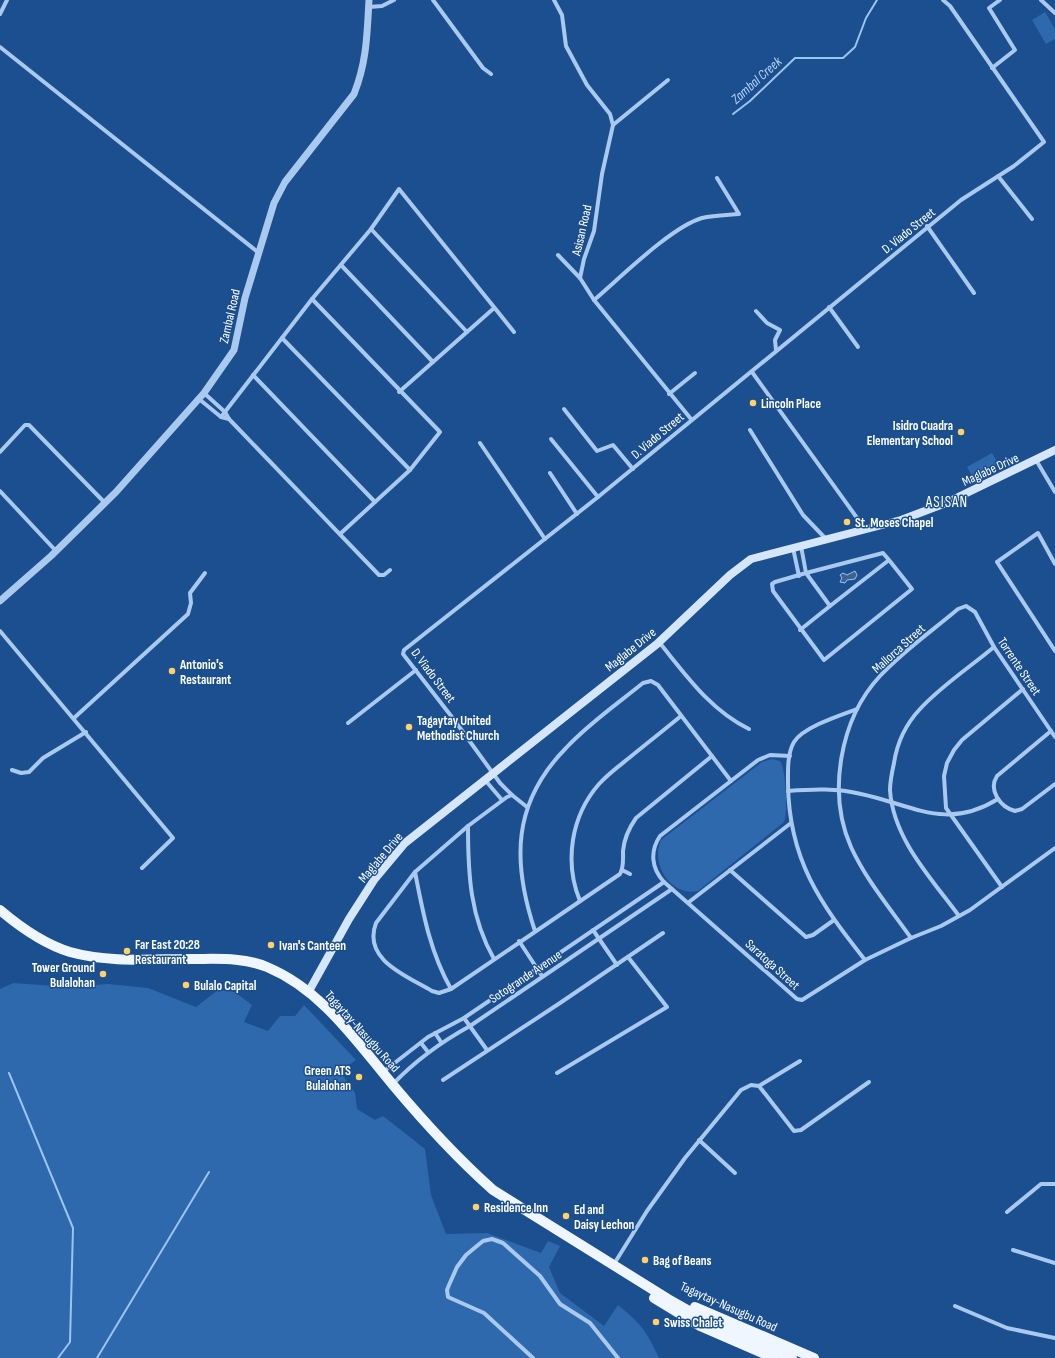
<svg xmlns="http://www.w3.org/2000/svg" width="1055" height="1358" viewBox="0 0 1055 1358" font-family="'Sofia Sans Condensed',sans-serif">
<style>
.green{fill:#2e69ad}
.water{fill:#3c6290;stroke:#9cc4f0}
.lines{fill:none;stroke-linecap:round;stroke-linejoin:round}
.stream{stroke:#9cc4f0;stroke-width:2}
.minor{stroke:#a9c9ee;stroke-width:4}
.tertiary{stroke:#a9c9ee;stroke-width:7}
.secondary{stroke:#d6e6fa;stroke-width:8}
.primary{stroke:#f0f6ff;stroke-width:10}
.poi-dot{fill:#ffd166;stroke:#1b4f8f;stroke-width:1.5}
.labels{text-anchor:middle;stroke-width:3;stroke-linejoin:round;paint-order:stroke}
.street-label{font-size:13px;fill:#fff;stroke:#1b4f8f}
.poi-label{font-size:13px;font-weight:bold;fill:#fff;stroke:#1b4f8f;text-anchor:start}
.water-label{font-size:14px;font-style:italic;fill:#b5d3f5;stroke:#1b4f8f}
.quarter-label{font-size:15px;letter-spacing:1px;fill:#fff;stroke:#1b4f8f}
</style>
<rect width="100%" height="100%" fill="#1b4f8f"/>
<!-- green -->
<g class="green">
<path d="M1045,12L1055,29V39L1046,44L1032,20Z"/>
<path d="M992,453L999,465L974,479L967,467Z"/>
<path d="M772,759L780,761C786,769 788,814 784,822L698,891C671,897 650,864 661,840L762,762Z"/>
<path d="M13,983L70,987L108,984L148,988L196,1007L218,990L235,992L252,1005L244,1022L268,1031L280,1016H295L304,1005L356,1060L340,1071L355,1093L357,1109L375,1120L383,1116L425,1149L431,1195L446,1234L487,1233L541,1253L548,1241L560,1246L549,1267L560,1293L604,1326L618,1305C642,1325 646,1330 659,1358H0V989Z"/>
</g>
<!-- water -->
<path class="water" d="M855,571L857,575L855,579L847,580L845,583L840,582L842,578L840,575L843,573L847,575Z"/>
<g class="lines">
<!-- stream -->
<g class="stream">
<path d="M733,114L750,101L795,58H843L855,47L866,18L877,0"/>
<path d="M9,1073L73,1228L70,1342L58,1358"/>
<path d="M97,1358L209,1172"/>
</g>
<!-- minor -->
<g class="minor">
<path d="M433,0L483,68L491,74"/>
<path d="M554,0L562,15L566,46L587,85L610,114L613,125L602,174L594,231L584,259L580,278L594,300L691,419"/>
<path d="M1041,0L1055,13"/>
<path d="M369,7L382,6L394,0"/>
<path d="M0,14L7,0"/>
<path d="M0,47L259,253"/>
<path d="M992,68L1015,50L989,8L1000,0"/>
<path d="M613,125L668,80"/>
<path d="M998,176L1032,219"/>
<path d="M927,226L974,293"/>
<path d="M371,229L467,332"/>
<path d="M558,255L580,278"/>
<path d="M341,265L433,362"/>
<path d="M312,299L440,432L410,470L340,534"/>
<path d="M594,300C620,278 671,227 702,218C714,215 728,215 739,214L717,178"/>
<path d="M829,307L858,347"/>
<path d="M756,311L767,323L780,330L775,340L776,350"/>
<path d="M282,338L410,470"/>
<path d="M752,372L865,529"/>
<path d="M253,375L375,502"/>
<path d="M399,392L493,309"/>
<path d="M204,393L225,412L229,419L379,575H384L390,570"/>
<path d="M669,394L695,373"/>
<path d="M199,399L221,417L229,419"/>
<path d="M564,409L597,451L613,445L633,469"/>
<path d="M221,417L312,299L371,229L399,189L514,332"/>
<path d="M750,430L803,515L826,539"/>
<path d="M551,439L598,497"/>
<path d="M480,443L545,539"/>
<path d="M0,452L25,425H29L105,503"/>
<path d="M1036,460L1055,492"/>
<path d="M550,473L577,514"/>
<path d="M0,491L56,551"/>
<path d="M801,546L806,573L830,606L889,560L912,589L824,660L773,591L772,584L775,582L806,573L883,553L889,560"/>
<path d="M793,548L799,576"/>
<path d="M1055,564L1038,533L997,562L1055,651"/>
<path d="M800,630L830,606"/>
<path d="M0,631L173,838L142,868"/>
<path d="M659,642C686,675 710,710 749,729"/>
<path d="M857,709C841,715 803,727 794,742C787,754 788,771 788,784C789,860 820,903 865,960"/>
<path d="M74,718L188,614L191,603L190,593L205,573"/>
<path d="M348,723L416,670"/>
<path d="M1051,731L997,776C988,790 1000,807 1015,811L1022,809L1055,784"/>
<path d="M790,756L770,755L758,760L660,836C650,851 651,868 664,882L797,999L802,1000L865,960L911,938L941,926L970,910L1055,848"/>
<path d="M12,770L21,773L29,772L43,758L86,732"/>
<path d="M485,780L502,800"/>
<path d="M788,791C813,789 837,788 861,794C913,805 946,831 998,799"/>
<path d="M512,795L500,783L455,721L403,654L404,650L598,497L961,200L1014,166L1044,142L950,6L943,0"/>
<path d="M527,807L512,795L507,797L468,826L415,872L376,923C362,960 407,976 432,991L439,993L451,989L620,874C624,867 623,859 623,851C624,839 629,828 636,818L712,756"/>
<path d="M468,826C468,874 470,917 494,959"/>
<path d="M622,870L630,874"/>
<path d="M730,870L806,937L813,935L834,920"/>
<path d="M415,872C423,913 430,952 451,989"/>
<path d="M1002,887L946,808L944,776L947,763L954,750L962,740L1023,689"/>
<path d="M580,901C564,862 571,816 599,784C608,774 619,766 629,758C646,744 664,730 681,716"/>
<path d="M689,902L791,823"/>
<path d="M959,916C932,879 893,839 890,790C890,781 892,772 894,763C897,743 906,724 920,709C941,686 970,667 994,647"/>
<path d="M593,930L617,965"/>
<path d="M535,931C512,862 512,803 566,748C588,724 617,704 643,683L651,681L658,685L731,781"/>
<path d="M911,938C890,908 866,880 851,847C827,793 840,719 880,676C903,651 932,631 958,609L966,606L975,612L994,647L1055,737"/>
<path d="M519,941L542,976"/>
<path d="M464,1018L487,1050"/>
<path d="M435,1033L441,1042"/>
<path d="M421,1043L428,1052"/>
<path d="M383,1072L428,1037L464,1018L664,882"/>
<path d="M557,1073L667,1007L628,957"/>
<path d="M443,1080L560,1003L663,933"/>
<path d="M393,1084C416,1060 441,1042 470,1026L672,889"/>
<path d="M759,1086L800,1061"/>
<path d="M699,1140L735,1173"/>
<path d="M1007,1212L1041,1184H1055"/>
<path d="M1013,1250L1055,1263"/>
<path d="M614,1264L647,1211L685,1158L741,1090L751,1085L759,1086L794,1131L801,1130L869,1082"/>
<path d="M955,1306L1007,1328L1055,1338"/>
<path d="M533,1358L484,1313L448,1297L447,1290L449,1285L457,1267L466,1255L483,1241L492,1239L503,1243L540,1276L560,1304L590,1323L618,1358"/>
</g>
<!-- tertiary -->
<path class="tertiary" d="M0,601L51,556L116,492L204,393L234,350L245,298L274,203L285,182L354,94C367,61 367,34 369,0"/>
<!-- secondary -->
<path class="secondary" d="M309,991L349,919L374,880L405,843L657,644L730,575L751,559L901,520L946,503L1055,450"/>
<!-- primary -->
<g class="primary">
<path d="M0,910C20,927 44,944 70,952C109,963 152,959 193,959C218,959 243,957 267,967C322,990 356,1041 393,1085C424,1122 457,1158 493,1190L668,1299L707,1321L792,1358"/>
<path d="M654,1298L700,1326L774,1358"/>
<path d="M695,1307L814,1358"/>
</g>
</g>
<!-- markers -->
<g class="poi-dot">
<circle cx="753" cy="403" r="4"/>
<circle cx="961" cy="432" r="4"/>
<circle cx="847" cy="522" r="4"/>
<circle cx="172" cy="671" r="4"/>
<circle cx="409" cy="727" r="4"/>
<circle cx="271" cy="945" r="4"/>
<circle cx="127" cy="951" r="4"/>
<circle cx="103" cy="974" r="4"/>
<circle cx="186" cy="985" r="4"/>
<circle cx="359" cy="1077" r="4"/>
<circle cx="476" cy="1207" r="4"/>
<circle cx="566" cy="1216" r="4"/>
<circle cx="645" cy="1260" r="4"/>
<circle cx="656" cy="1322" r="4"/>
</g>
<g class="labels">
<!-- street labels -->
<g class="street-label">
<text transform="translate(581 230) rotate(-77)" y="5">Asisan Road</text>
<text transform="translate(908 230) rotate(-39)" y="5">D. Viado Street</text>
<text transform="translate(229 316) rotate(-77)" y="5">Zambal Road</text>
<text transform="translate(657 435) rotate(-40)" y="5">D. Viado Street</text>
<text transform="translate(990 469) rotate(-25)" y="5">Maglabe Drive</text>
<text transform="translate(898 648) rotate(-42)" y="5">Mallorca Street</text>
<text transform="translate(630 649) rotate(-39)" y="5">Maglabe Drive</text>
<text transform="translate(1020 666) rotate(56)" y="5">Torrente Street</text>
<text transform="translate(434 675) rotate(53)" y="5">D. Viado Street</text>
<text transform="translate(380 857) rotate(-50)" y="5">Maglabe Drive</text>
<text transform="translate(773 964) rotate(42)" y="5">Saratoga Street</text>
<text transform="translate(525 976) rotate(-34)" y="5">Sotogrande Avenue</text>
<text transform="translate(363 1031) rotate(48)" y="5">Tagaytay-Nasugbu Road</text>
<text transform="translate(729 1306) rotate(24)" y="5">Tagaytay-Nasugbu Road</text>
</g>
<!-- poi labels -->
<g class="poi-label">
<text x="761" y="408">Lincoln Place</text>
<text x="953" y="430" text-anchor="end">Isidro Cuadra<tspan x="953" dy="15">Elementary School</tspan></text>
<text x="855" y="527">St. Moses Chapel</text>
<text x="180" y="669">Antonio's<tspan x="180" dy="15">Restaurant</tspan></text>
<text x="417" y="725">Tagaytay United<tspan x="417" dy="15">Methodist Church</tspan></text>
<text x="135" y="949">Far East 20:28<tspan x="135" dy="15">Restaurant</tspan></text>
<text x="279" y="950">Ivan's Canteen</text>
<text x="95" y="972" text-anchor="end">Tower Ground<tspan x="95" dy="15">Bulalohan</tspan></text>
<text x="194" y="990">Bulalo Capital</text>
<text x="351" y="1075" text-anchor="end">Green ATS<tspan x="351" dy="15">Bulalohan</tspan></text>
<text x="484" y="1212">Residence Inn</text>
<text x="574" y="1214">Ed and<tspan x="574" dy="15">Daisy Lechon</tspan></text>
<text x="653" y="1265">Bag of Beans</text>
<text x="664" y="1327">Swiss Chalet</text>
</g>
<!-- water labels -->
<g class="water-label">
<text transform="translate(756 80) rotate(-42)" y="5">Zambal Creek</text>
</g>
<!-- quarter labels -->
<g class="quarter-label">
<text x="947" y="507">ASISAN</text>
</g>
</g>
</svg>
